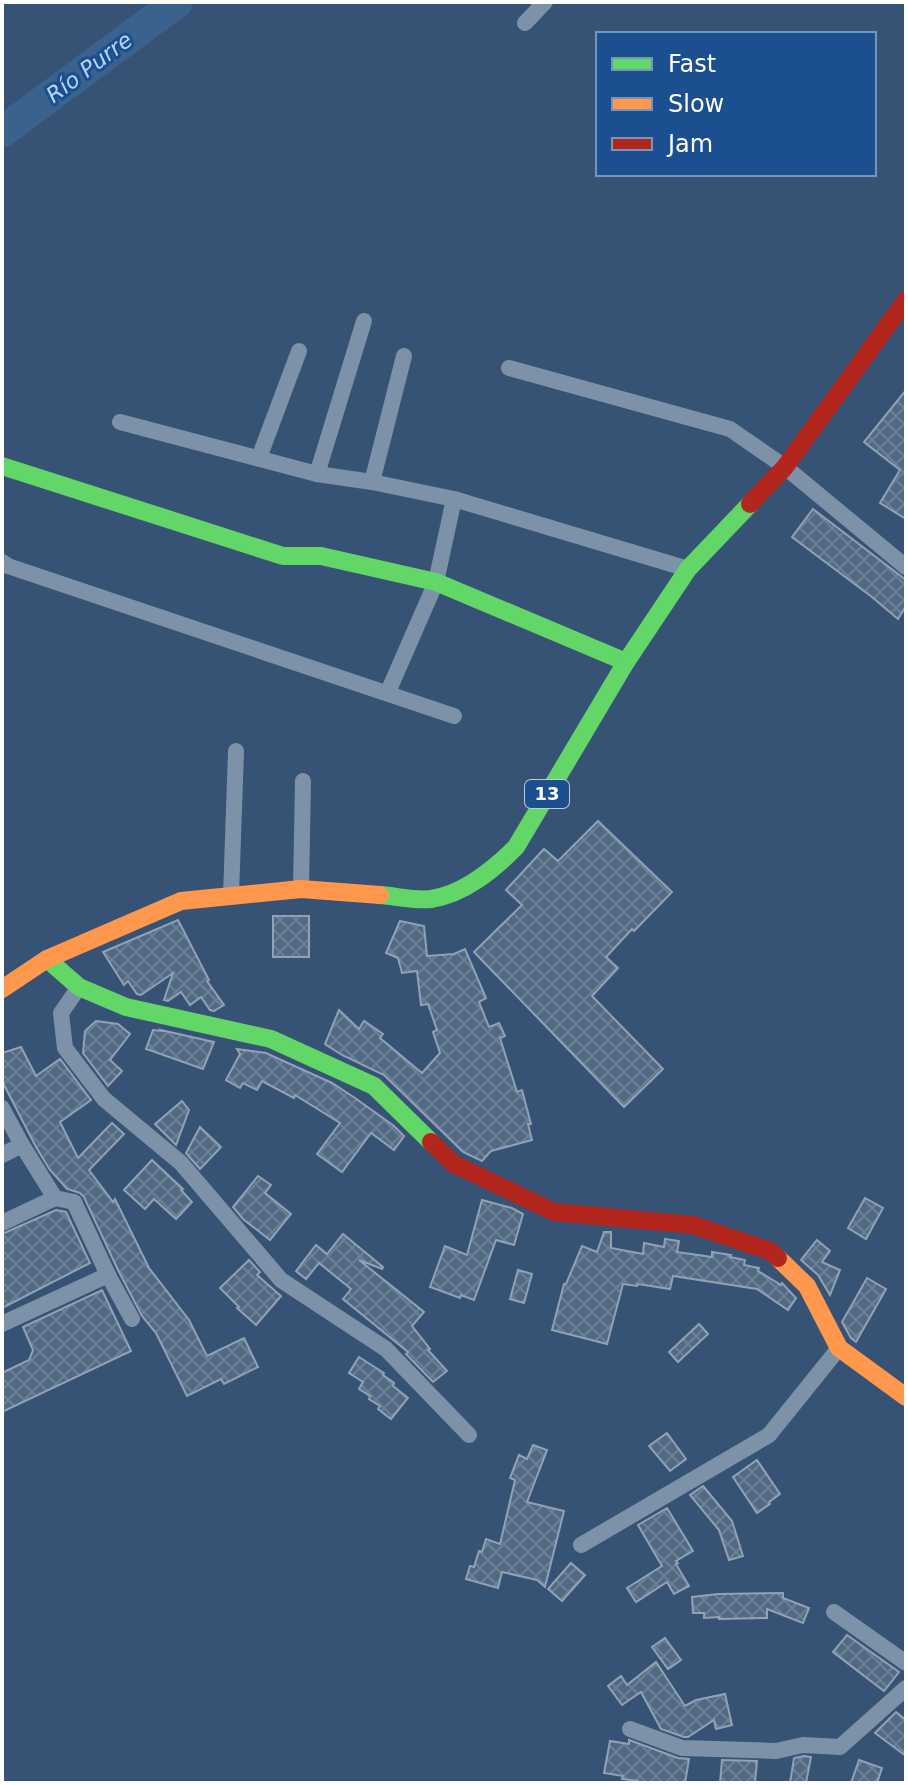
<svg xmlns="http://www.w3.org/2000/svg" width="908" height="1785" viewBox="0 0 908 1785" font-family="'DejaVu Sans',sans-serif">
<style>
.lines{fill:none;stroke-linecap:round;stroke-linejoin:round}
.river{stroke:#3b618d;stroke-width:32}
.building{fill:url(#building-cross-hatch);stroke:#92a2b6;stroke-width:2}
.street{stroke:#7d92a8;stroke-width:16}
.fast{stroke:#63d668;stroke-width:18}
.slow{stroke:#ff974d;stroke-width:18}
.jam{stroke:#b3261e;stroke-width:18}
.labels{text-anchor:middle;stroke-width:6;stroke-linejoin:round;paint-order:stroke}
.shield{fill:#1b4f8f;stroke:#bbcadd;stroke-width:2}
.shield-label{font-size:18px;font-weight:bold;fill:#fff}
.water-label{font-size:22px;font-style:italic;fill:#b5d3f5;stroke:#1b4f8f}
</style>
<defs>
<pattern id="building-cross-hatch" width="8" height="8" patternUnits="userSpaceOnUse" patternTransform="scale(2)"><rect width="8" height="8" fill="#526984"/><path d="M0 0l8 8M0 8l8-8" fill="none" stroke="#6c8096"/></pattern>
</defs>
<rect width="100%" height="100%" fill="#365274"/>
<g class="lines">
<!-- river -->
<path class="river" d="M2,132L177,2"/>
</g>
<!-- building -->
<g class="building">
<path d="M906,390V519L880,503L900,470L864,442Z"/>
<path d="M813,509L906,580V606L898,619L872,597L792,537Z"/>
<path d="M598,821L672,892L634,931L632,929L606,957L618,968L592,996L663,1069L624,1107L474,952L522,905L506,890L544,849L558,861Z"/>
<rect x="273" y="916" width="36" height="41"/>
<path d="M178,920L209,980L207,981L224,1005L214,1011L210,1010L201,997L190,1005L181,992L168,1001L164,1000L173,973L141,995L137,994L128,981L124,985L103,952Z"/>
<path d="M400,921L424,926L427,956L454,954L465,949L486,998L479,1002L489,1027L499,1023L505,1036L500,1038L517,1092L522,1090L531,1124H528L532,1140L491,1151L482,1161L463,1152L384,1075L342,1055L325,1044L339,1010L359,1029L364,1021L383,1034L380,1038L422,1073L440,1053L433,1032L437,1030L428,1004L421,1005L417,971L402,973L398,958L386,953Z"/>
<path d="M96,1021L118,1024L130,1034L110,1060L122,1071L108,1086L83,1053L85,1031Z"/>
<path d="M153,1030L162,1031L161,1030L214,1042L203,1069L146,1049Z"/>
<path d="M21,1047L36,1076L60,1059L91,1100L60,1122L78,1158L112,1123L124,1134L89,1170L113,1202L115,1199L149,1268L189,1320L207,1356L244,1338L258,1367L224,1384L221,1379L187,1396L156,1333L142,1316L118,1270L84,1197L80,1193L67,1189L50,1170L36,1147L2,1081V1053Z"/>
<path d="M237,1049L266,1053L332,1083L355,1098L394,1126L404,1136L394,1150L371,1133L342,1172L317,1154L340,1123L295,1095L294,1098L262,1081L257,1090L243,1083L240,1088L226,1080L240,1054Z"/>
<path d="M182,1101L189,1110L176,1145L155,1124Z"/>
<path d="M200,1127L221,1147L200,1169L186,1153Z"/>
<path d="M152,1160L183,1189L181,1190L192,1202L176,1219L154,1199L145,1209L124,1190Z"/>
<path d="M258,1176L271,1185L265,1193L291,1214L270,1240L243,1219L233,1207Z"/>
<path d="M865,1198L883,1208L866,1239L848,1228Z"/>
<path d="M482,1200L512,1208L523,1214L514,1245L496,1240L474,1300L461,1295L460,1298L430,1287L445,1246L467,1255Z"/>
<path d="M56,1210L66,1212L90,1263L2,1308V1234Z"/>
<path d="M604,1232H611V1248L643,1254L644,1243L664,1247L665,1239L679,1241L677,1252L712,1257V1252L731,1255L730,1257L745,1260L744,1265L759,1268L758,1271L781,1285L782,1283L796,1298L788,1310L757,1289L673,1276L670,1289L638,1284L637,1286L623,1284L607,1344L552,1330L564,1284H566L582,1246L597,1252Z"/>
<path d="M343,1234L383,1267L382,1269L359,1260L424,1312L412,1326L430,1349L428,1350L447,1371L433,1382L406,1354L408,1352L343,1299L351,1289L319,1263L306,1279L296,1271L316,1245L327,1254Z"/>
<path d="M817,1240L830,1251L822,1262L840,1270L830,1295L818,1275L801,1260Z"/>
<path d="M249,1260L260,1272L257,1275L281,1296L256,1325L237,1308L239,1307L220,1288Z"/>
<path d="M518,1270L532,1274L524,1303L510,1299Z"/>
<path d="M867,1278L886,1289L856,1342L851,1338L842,1322Z"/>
<path d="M102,1290L131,1351L2,1412V1373L29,1360L33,1350L23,1327Z"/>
<path d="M699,1324L708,1334L678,1362L669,1352Z"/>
<path d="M359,1357L384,1373L383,1375L394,1383L393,1386L408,1398L391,1419L378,1409L380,1406L369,1399L370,1396L359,1389L363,1382L349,1373Z"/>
<path d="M667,1433L686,1459L670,1471L649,1446Z"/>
<path d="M533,1445L547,1450L527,1502L564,1511L545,1587L537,1580L502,1572L498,1588L466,1579L470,1566L474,1567L479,1551L482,1552L486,1539L500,1544L515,1480L510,1478L519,1455L527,1459Z"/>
<path d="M757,1460L780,1494L769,1502L770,1504L757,1513L733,1477Z"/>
<path d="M703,1486L732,1521L743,1556L729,1560L719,1530L690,1495Z"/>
<path d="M667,1508L693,1551L676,1561L678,1563L676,1564L689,1586L674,1594L667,1582L636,1602L627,1588L662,1566L638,1525Z"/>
<path d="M571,1563L585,1575L562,1601L548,1589Z"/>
<path d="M783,1593V1598L809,1608L803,1623L767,1609V1618L719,1619V1617L704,1618V1613H693L692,1597L718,1594Z"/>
<path d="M847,1635L899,1672L884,1691L833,1652Z"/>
<path d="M665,1638L681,1660L668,1669L652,1647Z"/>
<path d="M656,1662L685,1706L696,1700L725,1694L732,1725L716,1729L714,1720L688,1737H684L661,1729L641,1692L622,1705L608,1686L621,1676L627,1685Z"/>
<path d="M896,1712L906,1720V1756L875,1733Z"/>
<path d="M629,1740L678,1758L689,1759L685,1783H638V1781L622,1779L623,1776L604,1773L610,1741L629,1744Z"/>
<path d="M804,1756L811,1757L806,1783H790L794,1758Z"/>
<path d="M722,1760L757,1761L755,1783H720Z"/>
<path d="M859,1760L882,1768L877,1783H851Z"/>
</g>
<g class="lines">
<!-- street -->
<g class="street">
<path d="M525,23L545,2"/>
<path d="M509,368L730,429L785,467L906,567"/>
<path d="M120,422L317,474L372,482L454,499L688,569"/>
<path d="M259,458L299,351"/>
<path d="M317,474L364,321"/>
<path d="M372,482L404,356"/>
<path d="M2,562L8,566L454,716"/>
<path d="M388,692L436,582L454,499"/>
<path d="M301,889L303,781"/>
<path d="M231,896L236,751"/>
<path d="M79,987L61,1013L65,1048L104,1099L181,1163L281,1280L386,1349L469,1435"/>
<path d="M2,1108L22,1145L55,1198L74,1202L108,1275L132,1319"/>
<path d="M2,1155L22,1145"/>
<path d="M2,1223L55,1198"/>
<path d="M2,1324L108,1275"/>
<path d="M581,1545L769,1435L839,1348"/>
<path d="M834,1612L906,1663"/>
<path d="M630,1729L682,1748L776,1751L803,1745L840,1747L906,1688"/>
</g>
<!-- fast -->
<g class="fast">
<path d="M2,466L283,556H321L436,582L626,662"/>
<path d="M380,895C396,896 415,901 431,899C464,894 493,870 516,847L626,662L688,569L750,504"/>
<path d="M47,959L79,987L126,1007L271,1039L374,1086L431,1142"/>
</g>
<!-- slow -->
<g class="slow">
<path d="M2,989L47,959L181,901L301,889L380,895"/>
<path d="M778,1258L807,1286L839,1348L906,1397"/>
</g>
<!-- jam -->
<g class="jam">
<path d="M750,504L785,467L906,300"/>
<path d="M431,1142L454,1164L554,1212L693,1225L770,1251L778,1258"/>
</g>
</g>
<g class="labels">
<!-- shield labels -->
<rect class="shield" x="525" y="780" width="44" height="28" rx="6"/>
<g class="shield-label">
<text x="547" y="800">13</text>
</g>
<!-- water labels -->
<g class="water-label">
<text transform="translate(89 67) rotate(-37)" y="8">Río Purre</text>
</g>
</g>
<!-- border -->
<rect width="908" height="1785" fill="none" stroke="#ffffff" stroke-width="8"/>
<!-- legend -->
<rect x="596" y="32" width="280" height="144" fill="#1b4f8f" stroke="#7695bc" stroke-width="2"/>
<rect x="612" y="58" width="40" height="12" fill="#63d668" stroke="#7695bc" stroke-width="2"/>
<text x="668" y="72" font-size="24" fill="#ffffff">Fast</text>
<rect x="612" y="98" width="40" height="12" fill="#ff974d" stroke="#7695bc" stroke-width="2"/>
<text x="668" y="112" font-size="24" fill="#ffffff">Slow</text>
<rect x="612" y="138" width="40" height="12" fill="#b3261e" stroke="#7695bc" stroke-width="2"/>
<text x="668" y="152" font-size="24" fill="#ffffff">Jam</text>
</svg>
